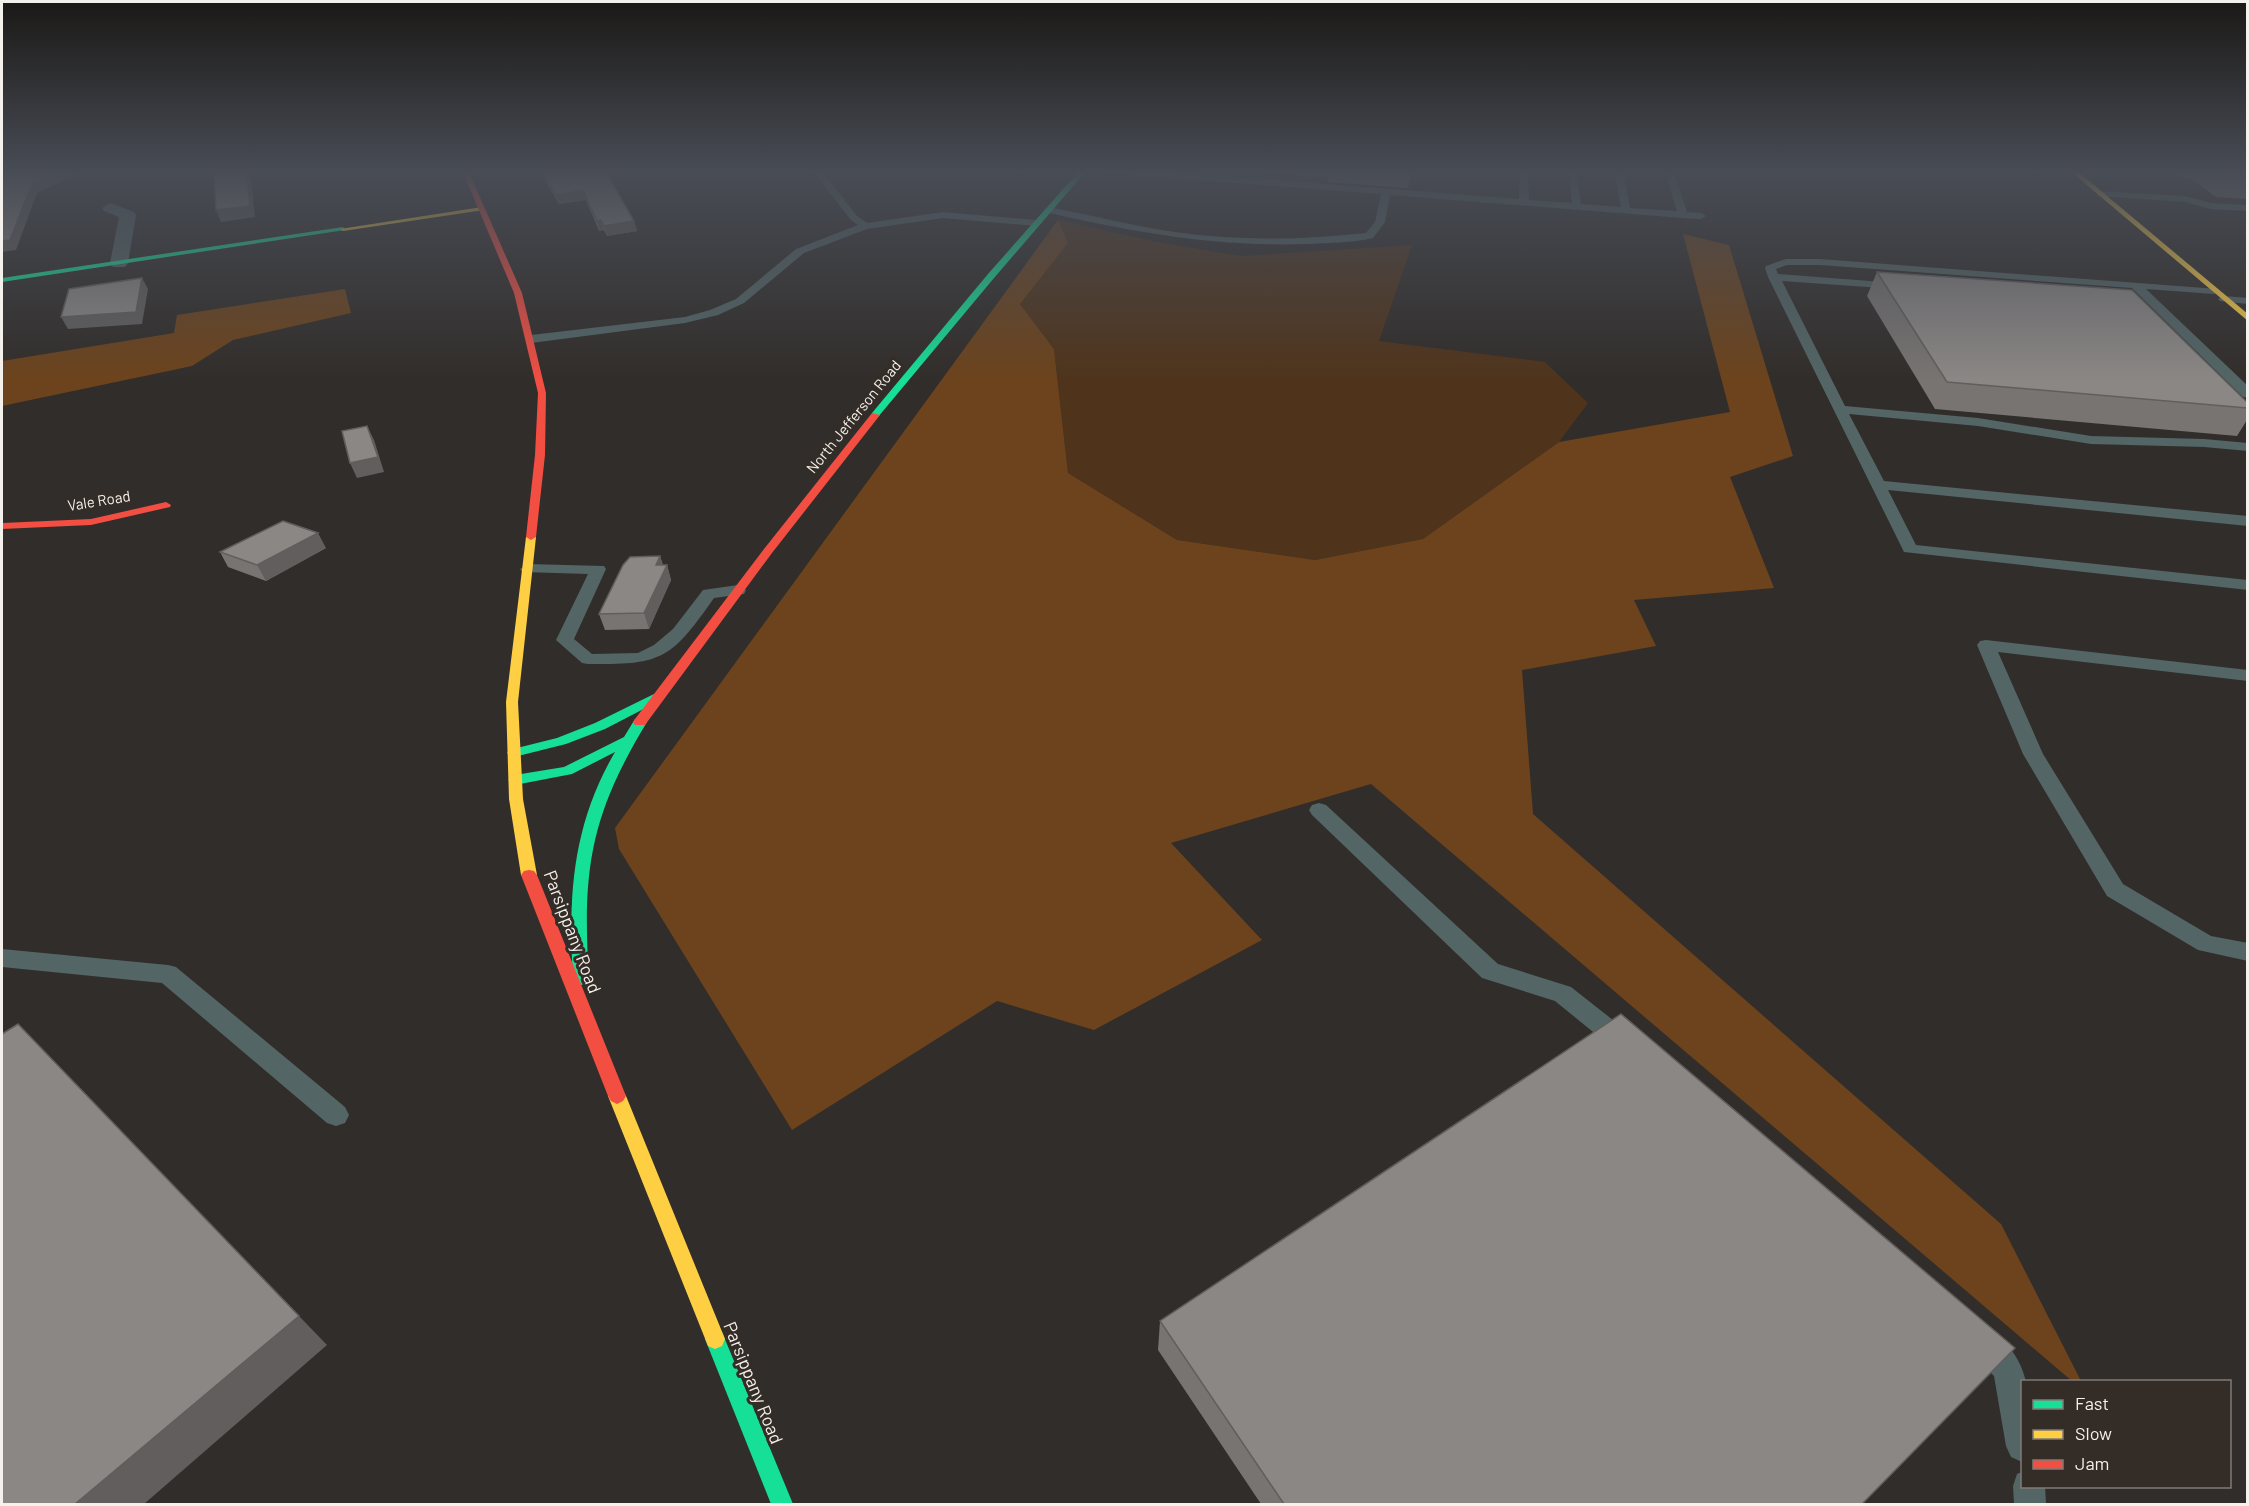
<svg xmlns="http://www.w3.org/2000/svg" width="2249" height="1506" viewBox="0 0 2249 1506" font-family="Barlow,sans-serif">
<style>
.green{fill:#4f341b}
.forest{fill:#6c431c}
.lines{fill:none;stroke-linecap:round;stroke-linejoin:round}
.lane{fill:#536565;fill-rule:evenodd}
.street{fill:#536565;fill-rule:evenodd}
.fast{fill:#16e098;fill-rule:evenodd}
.slow{fill:#ffcf43;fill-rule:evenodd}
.jam{fill:#f24e42;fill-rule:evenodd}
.wall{fill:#787472}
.shaded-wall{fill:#615e5d}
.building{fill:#8b8785;stroke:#615e5d;stroke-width:1.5}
.labels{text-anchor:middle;stroke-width:6;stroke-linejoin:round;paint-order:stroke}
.far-street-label{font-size:15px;fill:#f4f0ec;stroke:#342d27}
.street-label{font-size:18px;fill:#f4f0ec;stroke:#342d27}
</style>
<rect width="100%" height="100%" fill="#312d2a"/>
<!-- green -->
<path class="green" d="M1058,220L1157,242L1241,256L1412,245L1379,341L1545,362L1588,403L1559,442L1423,539L1315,560L1177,540L1068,473L1054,349L1020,304L1067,243Z"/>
<!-- forest -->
<g class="forest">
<path d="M1058,220L1068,243L1020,304L1054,349L1068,473L1177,540L1315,560L1423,539L1559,442L1730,412L1683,234L1729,245L1793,456L1730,477L1774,588L1634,600L1656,646L1522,670L1533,814L2001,1224L2081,1381H2072L1371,784L1171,843L1262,940L1094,1030L997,1001L792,1130L619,849L615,828Z"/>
<path d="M345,289L351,313L233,340L192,366L2,406V361L174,333L177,315Z"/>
</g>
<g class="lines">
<!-- lane -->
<g class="lane">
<path d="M812,170H821L857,216L867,223L943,212L1037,220L1042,223L1037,226L943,218L867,229L804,253L744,303L718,315L685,323L531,343L525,339L531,335L685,317L710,310L736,299L796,249L858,225L851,220Z"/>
<path d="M1103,170H1144L1519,199L1520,170H1528L1529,200L1572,203L1568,170H1576L1581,204L1621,207L1614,170H1623L1630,208L1677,211L1664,170H1673L1687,212L1701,213L1706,216L1701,219L1683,218L1390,195L1385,222L1373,238C1351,243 1327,243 1304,244C1216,247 1131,232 1046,212L1044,210L1049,207C1091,215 1132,226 1175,232C1238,241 1302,240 1366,233L1375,222L1381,194L1107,173Z"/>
<path d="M2100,191L2185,196L2211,203L2248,205V211L2211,209L2185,202L2097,196V192Z"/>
<path d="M1786,259H1820L2218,289L2220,291L2214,294L2146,289L2248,386V398L2243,397L2132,288L1820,265H1787L1776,269L1778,274L1896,283L1902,286L1896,289L1782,281L1845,406L1978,418L2091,436L2204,439L2248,443V451L2204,447L2091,444L1978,426L1849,414L1884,481L2248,516V526L1888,490L1916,545L2248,580V590L1904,552L1768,277L1765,268L1766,266Z"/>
<path d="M2224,296L2248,298V304L2220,301L2218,299Z"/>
<path d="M528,564L604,566L606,569L574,639L592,654L638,653L654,645L673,629L703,590L738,585L746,590L744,594L714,598C671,659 663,665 588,664L582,663L556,640L588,574L522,572L520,569Z"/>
<path d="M1986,640L2248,670V681L1998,652L2043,754L2123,884L2211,936L2248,943V961L2198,950L2107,896L2023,754L1977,645L1980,641Z"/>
<path d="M1319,803L1326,805L1498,964L1571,987L1632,1035L1635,1042L1632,1049L1623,1052L1614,1049L1555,1001L1482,978L1312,815L1309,810L1312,805Z"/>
<path d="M2,949L168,965L176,967L345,1107L349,1115L345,1123L336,1126L327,1123L162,983L2,967Z"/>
<path d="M1983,1328C2005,1337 2021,1358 2026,1382H2022V1462L2011,1457L2006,1446L1994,1376L1972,1354L1968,1343L1972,1332Z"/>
<path d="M2022,1472V1486H2045L2046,1504H2014L2013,1486L2017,1474Z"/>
</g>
<!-- street -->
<path class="street" d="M110,203L134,212L136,215L128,263L125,267H113L110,263L119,217L104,211L102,208Z"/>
<!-- fast -->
<g class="fast">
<path d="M1080,170H1087L994,278L878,417H872V413L988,274Z"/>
<path d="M343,227L345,230L2,282V278Z"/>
<path d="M654,694L659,695L660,698L659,701L605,729L566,744L514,757L507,753L509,750L557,738L595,723Z"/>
<path d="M640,718L647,722C590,816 582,870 589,979L587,984L581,985L575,984L573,979C568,896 572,826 615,752L572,774L515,785L508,780L515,775L564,767L624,737L635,719Z"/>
<path d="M715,1329L722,1332L793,1504H771L705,1339L708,1332Z"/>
</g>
<!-- slow -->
<g class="slow">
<path d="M2069,170H2076L2248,314V321Z"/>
<path d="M482,207L484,210L343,231L340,229Z"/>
<path d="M531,534L536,537L518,702L523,799L537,875L534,879H524L521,875L509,799L506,702L526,537Z"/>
<path d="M617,1088L623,1091L626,1096L725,1339L722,1346L715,1349L708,1346L608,1096L611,1091Z"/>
</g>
<!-- jam -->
<g class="jam">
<path d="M462,170H468L522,293L546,393L545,455L536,537L531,540L526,537L535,455L538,393L514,293Z"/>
<path d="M872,413L880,415L772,553L645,725H635L633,722L635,719L764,549Z"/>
<path d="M166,502L171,505L170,507L91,525L2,529V523L91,519Z"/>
<path d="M529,870L534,871L537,875L626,1096L623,1101L617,1104L611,1101L608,1096L521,875L524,871Z"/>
</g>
</g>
<!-- wall -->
<g class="wall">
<path d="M539,170H605L634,221L637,231L607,236L604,230L599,231L586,200L559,204Z"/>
<path d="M1243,170H1412L1408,188L1327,182L1328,177L1243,171Z"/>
<path d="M2172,170H2247V199L2216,197L2190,178H2182Z"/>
<path d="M1877,272L2247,402V420L2237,436L1935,409L1867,296Z"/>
<path d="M326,548L266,581L228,567L220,552Z"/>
<path d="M660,556L663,565H667L671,580L649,629L605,630L599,614Z"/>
<path d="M1160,1321L1862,1504H1261L1158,1350Z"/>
</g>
<!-- shaded-wall -->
<g class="shaded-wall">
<path d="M61,170H95L82,172L37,193L16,250L2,252V241L32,184Z"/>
<path d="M246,170L251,179L255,217L221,222L216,210Z"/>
<path d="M583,190L586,200L559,204L556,195Z"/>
<path d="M601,220L604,230L599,231L597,221Z"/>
<path d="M634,221L637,231L607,236L604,226Z"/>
<path d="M142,278L148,289L142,324L68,329L61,317Z"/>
<path d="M367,426L374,440L384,472L357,478L350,463Z"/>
<path d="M318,533L326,548L266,581L257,565Z"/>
<path d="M660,556L664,570L667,565L671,580L649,629L644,613L656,565Z"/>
<path d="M299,1316L327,1345L144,1504H75Z"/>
</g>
<!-- building -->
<g class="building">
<path d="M2,170H61L32,184L10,240L2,241Z"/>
<path d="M214,170H246L250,206L216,210Z"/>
<path d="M541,170H605L634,221L604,226L601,220L597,221L583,190L556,195Z"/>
<path d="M2219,170H2247V177L2227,176Z"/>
<path d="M1877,272L2132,290L2247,402V408L1947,382Z"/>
<path d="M142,278L136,312L61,317L69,289Z"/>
<path d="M367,426L378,457L350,463L342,431Z"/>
<path d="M283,521L318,533L257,565L220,552Z"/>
<path d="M660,556L656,565H667L644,613L599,614L623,565L630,557Z"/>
<path d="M1621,1014L2015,1348L1862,1504H1284L1160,1321Z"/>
<path d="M18,1024L299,1316L75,1504H2V1034Z"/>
</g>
<!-- sky -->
<linearGradient id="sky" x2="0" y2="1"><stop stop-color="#1b1917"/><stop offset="0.45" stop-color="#484c55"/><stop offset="1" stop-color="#484c55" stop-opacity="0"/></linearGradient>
<rect width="2249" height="381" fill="url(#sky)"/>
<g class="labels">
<!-- far-street labels -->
<g class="far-street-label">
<text transform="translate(854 417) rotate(-51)" y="5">North Jefferson Road</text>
<text transform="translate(99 501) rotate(-9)" y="5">Vale Road</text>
</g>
<!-- street labels -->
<g class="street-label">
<text transform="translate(572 932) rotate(69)" y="6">Parsippany Road</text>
<text transform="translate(753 1383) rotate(68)" y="6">Parsippany Road</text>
</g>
</g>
<!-- border -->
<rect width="2249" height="1506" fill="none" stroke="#f4f0ec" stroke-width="6"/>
<!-- legend -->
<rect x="2021" y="1380" width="210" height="108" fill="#342d27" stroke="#817b76" stroke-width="1.5"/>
<rect x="2033" y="1400" width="30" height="9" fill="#16e098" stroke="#817b76" stroke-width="1.5"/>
<text x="2075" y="1410" font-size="18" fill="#f4f0ec">Fast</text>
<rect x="2033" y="1430" width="30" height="9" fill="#ffcf43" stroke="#817b76" stroke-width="1.5"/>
<text x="2075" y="1440" font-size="18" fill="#f4f0ec">Slow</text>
<rect x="2033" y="1460" width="30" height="9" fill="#f24e42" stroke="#817b76" stroke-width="1.5"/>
<text x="2075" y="1470" font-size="18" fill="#f4f0ec">Jam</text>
</svg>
